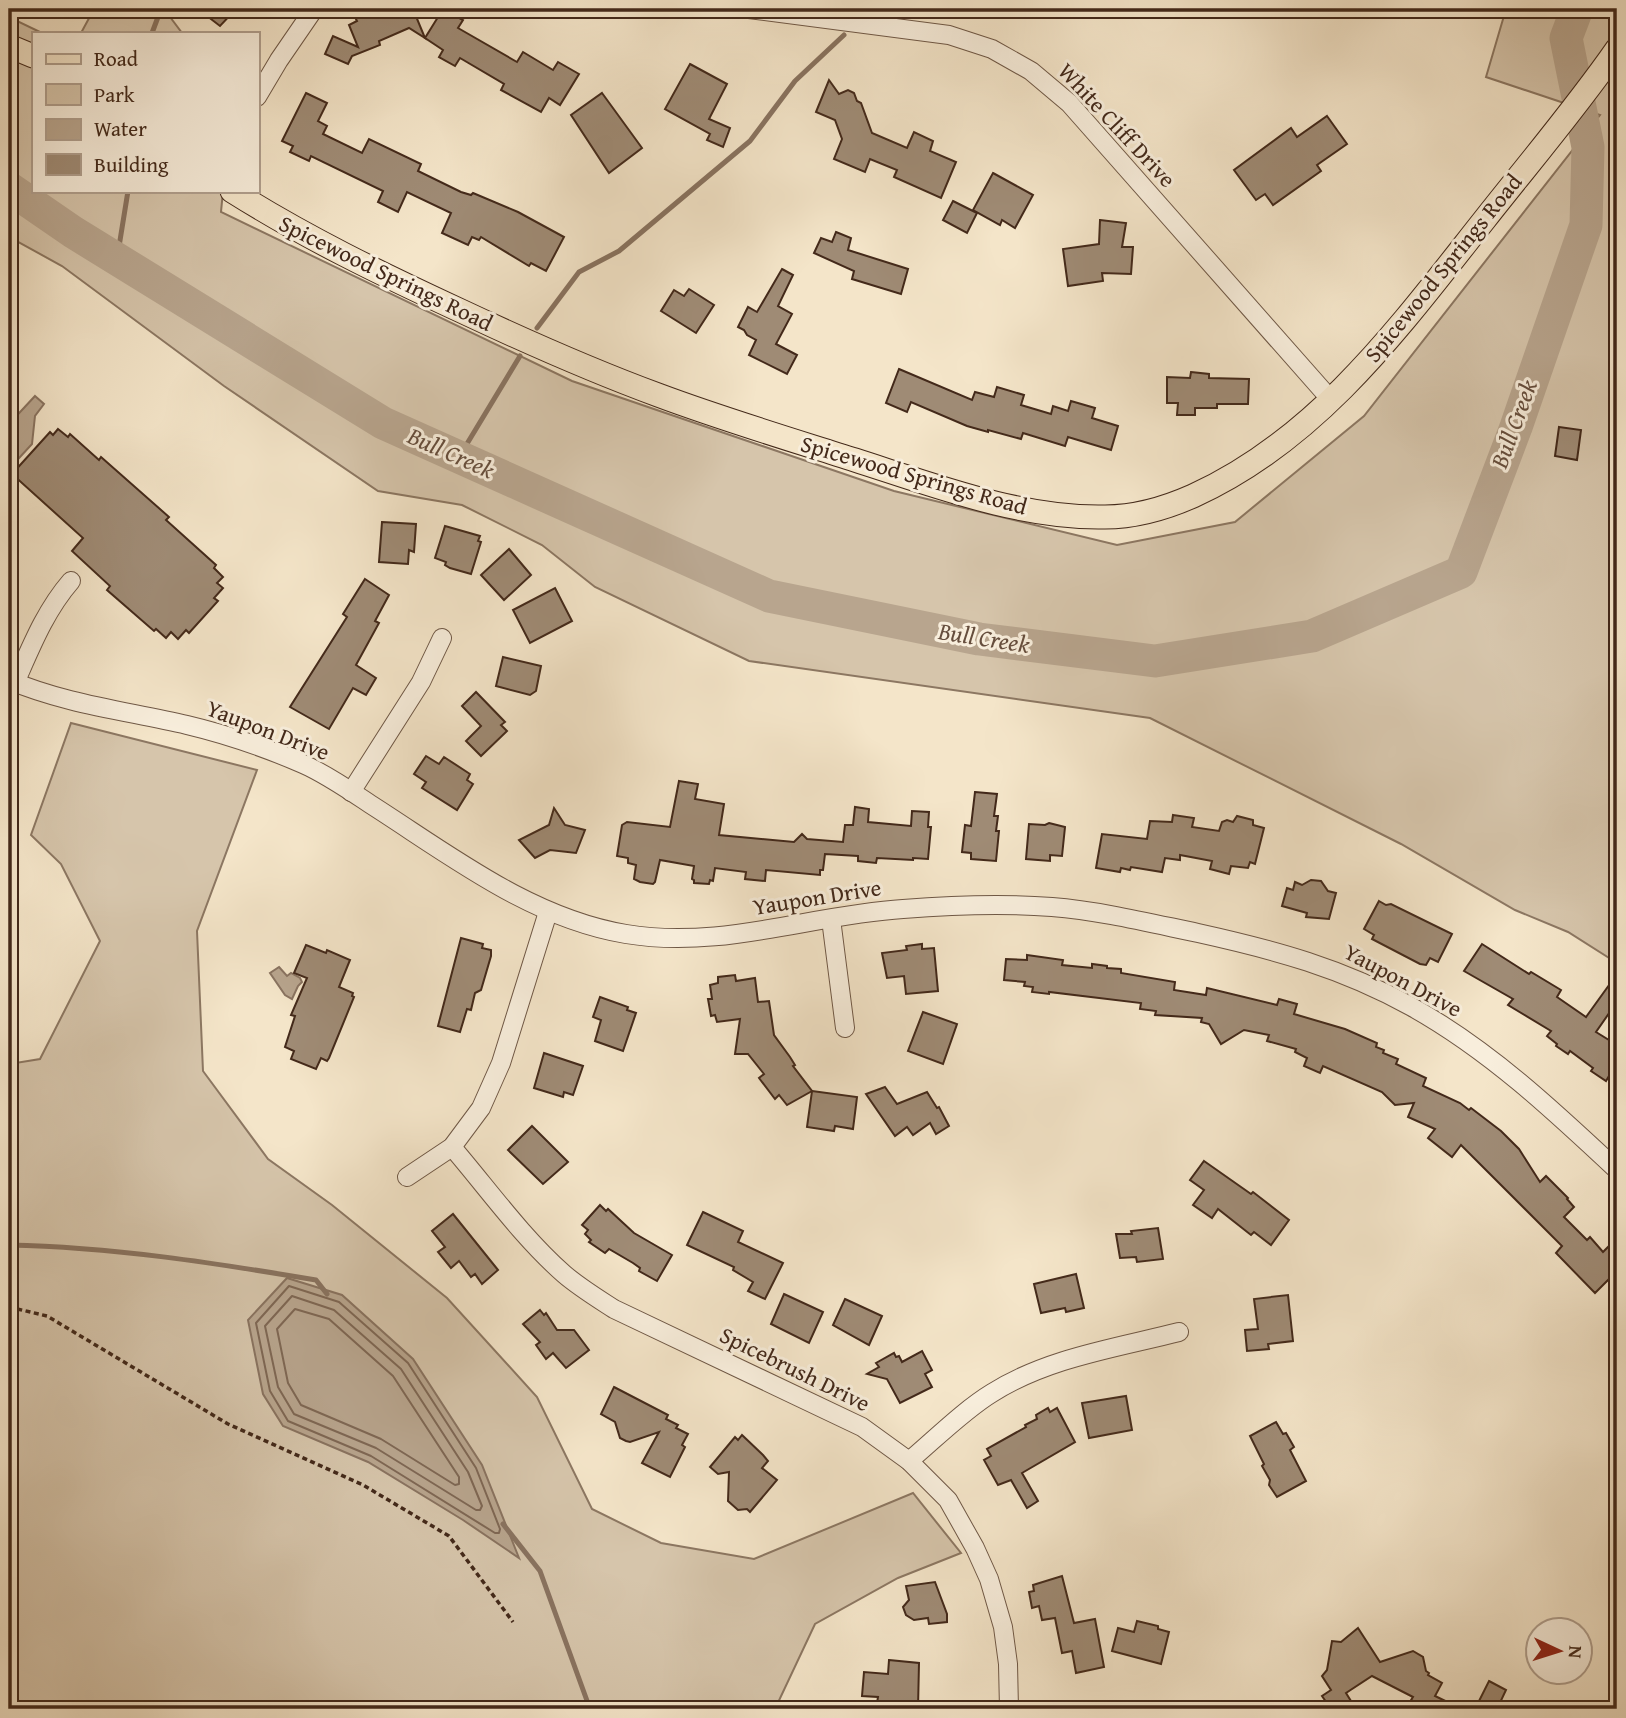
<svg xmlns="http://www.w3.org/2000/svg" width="1626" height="1718" viewBox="0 0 1626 1718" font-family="'Gentium Book Plus',serif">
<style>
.green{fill:#d6c5ab;stroke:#8c7762;stroke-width:2}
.water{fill:#b8a58e;stroke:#897360;stroke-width:2}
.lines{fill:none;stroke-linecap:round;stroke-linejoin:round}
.shore{stroke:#7e6754;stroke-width:2}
.stream{stroke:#897360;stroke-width:5}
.river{stroke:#b8a58e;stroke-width:33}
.building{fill:#9f8b75;stroke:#43291a;stroke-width:2}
.minor-casing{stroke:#6f5846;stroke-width:20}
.major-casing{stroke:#43291a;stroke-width:25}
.path{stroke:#43291a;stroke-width:3.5;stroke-dasharray:5 3.5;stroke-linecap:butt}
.minor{stroke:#f8eedc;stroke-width:18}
.major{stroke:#f4e5c9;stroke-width:23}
.labels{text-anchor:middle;stroke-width:6;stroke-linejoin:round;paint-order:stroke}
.street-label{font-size:23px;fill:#43291a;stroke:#f8eedc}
.water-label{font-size:24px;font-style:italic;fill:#664e3d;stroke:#f8eedc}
</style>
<rect width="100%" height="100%" fill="#f4e5c9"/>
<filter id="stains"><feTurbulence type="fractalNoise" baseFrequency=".00286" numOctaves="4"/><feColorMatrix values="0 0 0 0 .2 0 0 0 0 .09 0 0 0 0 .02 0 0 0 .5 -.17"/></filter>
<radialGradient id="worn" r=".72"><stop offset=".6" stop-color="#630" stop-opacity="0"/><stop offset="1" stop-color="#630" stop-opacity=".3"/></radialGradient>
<!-- green -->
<g class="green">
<path d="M94,9H164L182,33H81Z"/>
<path d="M1506,9H1617V963L1568,932L1515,910L1401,844L1150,718L749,661L595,587L542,545L462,505L378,491L224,386L62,266L9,237V17L42,33H33V191H223L221,212L572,381L894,491L1117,545L1235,522L1364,416L1600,115L1486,77Z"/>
<path d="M71,723L257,770L197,931L203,1071L268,1159L332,1205L447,1298L537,1397L592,1509L661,1543L754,1559L913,1493L961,1553L898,1578L815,1624L775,1709H9V1064L40,1059L100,941L61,864L31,835Z"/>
</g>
<!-- water -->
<g class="water">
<path d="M35,396L44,404L35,416L32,444L9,469V424Z"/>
<path d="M279,967L287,976L291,973L300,978L302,982L298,986L292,999L285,995L270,973Z"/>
<path d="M287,1278L342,1295L413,1359L482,1465L519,1558L463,1520L368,1462L283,1426L263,1394L248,1320Z"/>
</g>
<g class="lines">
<!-- shore -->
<g class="shore">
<path d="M289,1286L339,1302L408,1363L476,1468L500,1529L499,1533H495L371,1456L288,1421L270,1391L256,1323Z"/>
<path d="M292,1296L334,1310L401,1369L468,1472L482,1506L480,1510H476L376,1448L294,1414L278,1387L265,1326Z"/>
<path d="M295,1309L329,1319L393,1376L459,1477V1484L455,1485L381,1439L301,1405L288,1383L277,1329Z"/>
</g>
<!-- stream -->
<g class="stream">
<path d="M152,33L161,9"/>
<path d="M117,259L128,191"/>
<path d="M537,328L579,272L619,251L750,141L795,81L844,35"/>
<path d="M459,457L520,356"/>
<path d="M9,1245C112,1247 215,1263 316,1280L327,1294"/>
<path d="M503,1524L540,1571L590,1709"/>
</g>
<!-- river -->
<path class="river" d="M9,188L73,232L383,423L769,596L979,639L1155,661L1312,636L1461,572L1516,427L1586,225L1588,147L1566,38L1577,9"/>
</g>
<!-- building -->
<g class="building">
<path d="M198,9H236L220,26Z"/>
<path d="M364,9H413L425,38L409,28L379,41L380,45L352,56L348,64L325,54L333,36L358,47L349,25L357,21L353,13Z"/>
<path d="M443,9L463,20L458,28L517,62L523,52L553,70L558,62L579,74L560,105L549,98L541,112L501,90L504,84L460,58L455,66L439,57L443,50L425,38Z"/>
<path d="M690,64L727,84L709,119L730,128L723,147L707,140L710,134L665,109Z"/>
<path d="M829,80L839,94L848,90L854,93L857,101L861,103L872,133L907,148L914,132L933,141L930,151L956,162L941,198L894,177L897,170L870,159L865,172L834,159L842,139L835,120L816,112Z"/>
<path d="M306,93L327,103L318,121L327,126L323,134L362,153L369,139L421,164L418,171L461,192L471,195L473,193L518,212L564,237L546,271L531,263L529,266L481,237L479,240L472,237L468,245L442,233L451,213L407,192L398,212L378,202L383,191L311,156L309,161L290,152L293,146L282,141Z"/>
<path d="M602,93L642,148L609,173L571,115Z"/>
<path d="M1327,116L1347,144L1317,165L1321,171L1273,205L1265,194L1256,200L1234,170L1291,128L1297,137Z"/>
<path d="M993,173L1033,195L1015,228L1002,220L1000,225L973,210Z"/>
<path d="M953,201L977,213L967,233L943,220Z"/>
<path d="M1100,220L1126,223L1122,247H1133L1131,274L1102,273L1103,281L1068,286L1063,249L1099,244Z"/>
<path d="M836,232L851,238L848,250L908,269L901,294L852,279L854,271L814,253L821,238L832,242Z"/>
<path d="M782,269L793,275L778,306L792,314L776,344L797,355L787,374L749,355L756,340L747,335L744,330L738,327L748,307L757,312Z"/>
<path d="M689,289L714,305L696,333L661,311L674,290L684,296Z"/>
<path d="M899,369L972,400L975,392L994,397L997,387L1024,395L1021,405L1051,414L1053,406L1068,411L1071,401L1095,408L1092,418L1118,426L1111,450L1068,437L1065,446L1023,433L1021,439L988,430V432L967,426L911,402L907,412L886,403Z"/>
<path d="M1191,372L1209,374V378L1249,379L1248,404H1217V408H1195V415H1177L1178,403H1167V377L1190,378Z"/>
<path d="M1559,427L1581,430L1577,460L1555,456Z"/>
<path d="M58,429L68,437L70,434L99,460L101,457L169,517L166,520L216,565L214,568L223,577L217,583L223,588L214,598L218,601L189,633L186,630L178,639L171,632L166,638L156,629L154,631L107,590L110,586L72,551L83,538L12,474L50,432L53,435Z"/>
<path d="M382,522L416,524L414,552L409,550L408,564L379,562Z"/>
<path d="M445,526L480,536L478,541L481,542L471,574L450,568L445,565L446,562L435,558Z"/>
<path d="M509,549L531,575L504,600L481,575Z"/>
<path d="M365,579L389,595L375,621L379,623L356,665L376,678L366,695L353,688L329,729L290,707L347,617L343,614Z"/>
<path d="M555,588L572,621L530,643L513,610Z"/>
<path d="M503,657L541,666L536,691L530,695L496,686Z"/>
<path d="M476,692L505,722L501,725L507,731L481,756L466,741L481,726L462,706Z"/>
<path d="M426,756L439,764L444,757L470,774L467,780L473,784L457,810L422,788L426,782L414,774Z"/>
<path d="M679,781L698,784L695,799L724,804L719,835L794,842L802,834L807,839L843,842L845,825H853L855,807L869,809L868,822L911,826L912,811L929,812L928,827H931L928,859L913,858V860L877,858L876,863L858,861V856L825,854L823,870H820V875L766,870L765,881L745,879L746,872L715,868L713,881L710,880L709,884L694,883V880L692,879L694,866L660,860L655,882L653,884L640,882L634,879L636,865L628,863V858L617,856L622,825L627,822L670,827Z"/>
<path d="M975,792L997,794L994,816H998L996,831H999L996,861L971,859V853L962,852L965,825L971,826Z"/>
<path d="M554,808L565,825L585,830L576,853L550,850L535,858L519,840L549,825Z"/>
<path d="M1173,815L1194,818L1192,827L1219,831L1222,822L1227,820L1233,822L1237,816L1253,820V825L1264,828L1255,864L1250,862L1248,868L1231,866L1229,874L1210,869L1212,861L1180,855V860L1165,858L1162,872L1131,867L1130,870L1121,868L1120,872L1096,868L1102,834L1147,839L1150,821L1172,822Z"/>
<path d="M1049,823L1065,827L1062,856L1050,855V861L1026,859L1029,824L1045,825Z"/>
<path d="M1311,880L1321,881L1328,891L1336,893L1329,919L1306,917L1307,913L1282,906L1287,888L1293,890L1295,882L1302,885Z"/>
<path d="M1379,901L1386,905L1391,904L1452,934L1438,962L1430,958L1426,965L1420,964L1372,939L1374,935L1364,929Z"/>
<path d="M461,938L483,944L482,948L491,950V956L481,990L475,993L471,1010L467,1009L460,1032L438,1026Z"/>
<path d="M922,944V949L934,948L938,991L906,994L904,976L887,978L882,953L907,950L906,946Z"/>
<path d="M1482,944L1529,974L1531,972L1561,990L1557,997L1586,1017L1617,974V1013L1612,1009L1596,1032L1617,1045V1082L1609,1076L1606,1081L1591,1071L1593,1068L1570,1051L1568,1054L1556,1046L1557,1044L1547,1036L1551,1031L1508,1005L1513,999L1464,971Z"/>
<path d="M306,945L326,953L327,950L350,960L339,987L353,993L352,996L354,997L329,1058L327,1061L321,1058L316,1069L291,1059L294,1051L285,1047L295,1016L291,1015L307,978L294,973Z"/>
<path d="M1027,955L1063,960L1062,965L1092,968V964L1107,966V968L1121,969V973L1175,982L1174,990L1206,995L1207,988L1277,1005L1279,999L1297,1004L1294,1014L1345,1029L1377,1043L1376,1047L1384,1050L1383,1053L1398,1059L1396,1064L1426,1078L1423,1086L1460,1103L1469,1110L1471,1108L1501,1131L1519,1149L1540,1182L1546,1176L1568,1198L1567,1199L1574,1207L1564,1217L1587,1240L1590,1237L1603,1252L1617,1238V1271L1595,1293L1556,1253L1562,1246L1461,1145L1452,1157L1428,1138L1435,1129L1408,1117L1414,1103L1395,1105L1382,1092L1323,1066L1320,1073L1304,1066L1307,1058L1295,1052L1296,1049L1267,1041L1269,1035L1244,1030L1221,1044L1209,1024L1201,1022L1202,1018L1155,1015L1156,1011L1140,1009L1141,1003L1049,992V994L1032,992L1033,987L1024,986L1025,982L1004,980L1006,959L1027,960Z"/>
<path d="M735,975L736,981L755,978L758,1002L769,1001L774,1035L790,1057L795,1065L793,1066L812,1091L787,1105L779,1095L775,1099L759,1078L764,1074L748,1054H735L740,1019L717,1022L715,1015L711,1016L708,999H712L710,985L718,983V977Z"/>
<path d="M600,997L628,1007L627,1010L636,1013L623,1051L595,1041L601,1020L593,1017Z"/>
<path d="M923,1012L957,1024L943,1064L908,1051Z"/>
<path d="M544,1053L583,1066L573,1095L564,1092L563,1097L534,1088Z"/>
<path d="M885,1087L897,1104L927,1092L937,1108L939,1107L949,1126L936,1134L930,1123L913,1135L907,1127L895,1136L866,1094Z"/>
<path d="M812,1091L857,1097L853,1129L835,1126L834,1131L807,1127Z"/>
<path d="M532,1126L568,1162L543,1184L508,1150Z"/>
<path d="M1204,1161L1251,1194L1253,1192L1289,1220L1271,1245L1254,1232L1251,1235L1218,1209L1212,1218L1193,1205L1204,1190L1190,1180Z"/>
<path d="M600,1205L606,1211L608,1209L634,1233L672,1255L657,1281L639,1271L640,1268L633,1263L609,1249L605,1253L589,1242L591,1240L585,1234L588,1230L582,1225Z"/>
<path d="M703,1212L743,1231L738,1242L783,1263L765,1299L748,1291L753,1282L733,1270L734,1267L687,1245Z"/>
<path d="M453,1214L498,1270L482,1284L475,1274L471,1277L459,1261L451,1268L438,1252L445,1247L432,1231Z"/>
<path d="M1158,1228L1163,1259L1137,1262L1136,1257L1120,1258L1116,1234H1132L1131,1231Z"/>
<path d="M1076,1274L1084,1308L1066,1312L1065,1308L1041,1313L1034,1284Z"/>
<path d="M784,1294L823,1312L809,1343L771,1324Z"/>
<path d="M1288,1295L1293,1341L1268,1344L1269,1349L1247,1351L1245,1330L1258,1329L1254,1299Z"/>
<path d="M845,1299L882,1316L869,1345L833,1325Z"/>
<path d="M540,1310L544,1315L546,1313L557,1330H574L589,1350L566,1368L553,1353L546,1359L536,1345L540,1342L523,1324Z"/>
<path d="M922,1351L932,1370L925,1374L932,1387L900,1403L887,1379L867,1374L879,1367L876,1363L894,1353L896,1357L899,1356L902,1362Z"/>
<path d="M614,1387L668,1415L666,1419L678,1425L676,1428L688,1434L682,1445L685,1447L670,1477L642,1463L659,1432L630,1442L626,1441L620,1438L615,1422L601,1414Z"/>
<path d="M1126,1396L1132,1430L1089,1438L1082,1403Z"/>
<path d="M1048,1408L1050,1412L1057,1408L1075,1442L1022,1473L1038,1501L1027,1508L1011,1480L998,1485L984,1460L991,1456L987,1449L1026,1427L1025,1425L1037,1419L1036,1415Z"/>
<path d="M1276,1422L1283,1434L1286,1433L1294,1447L1290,1450L1306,1481L1277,1497L1269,1485L1270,1480L1262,1466L1264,1464L1250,1436Z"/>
<path d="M742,1435L763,1455L768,1461L762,1468L777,1480L750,1512L747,1509L738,1510L728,1501L729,1472L718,1474L710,1467L735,1437L738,1440Z"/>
<path d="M1062,1576L1074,1623L1095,1619L1104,1667L1076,1673L1072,1651L1062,1653L1055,1618L1042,1620L1039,1606L1032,1608L1029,1592L1034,1591L1033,1585Z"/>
<path d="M935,1582L947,1614V1622L929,1624L928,1618L914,1620L906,1615L903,1607L909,1600L906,1586Z"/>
<path d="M1137,1621L1158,1626V1629L1169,1632L1161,1664L1112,1651L1118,1628L1134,1632Z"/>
<path d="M1358,1628L1380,1662L1413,1651L1423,1657L1426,1671L1429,1673L1428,1675L1442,1683L1435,1696L1462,1709H1429L1411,1700L1413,1697L1372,1676L1346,1693L1356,1709H1331L1322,1696L1331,1690L1322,1676L1327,1670L1332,1641L1341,1642Z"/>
<path d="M889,1660L919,1663L918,1709H876L878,1697L862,1696L864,1672L888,1674Z"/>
<path d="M1489,1681L1506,1690L1497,1709H1475Z"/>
</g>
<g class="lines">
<defs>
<g id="minor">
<path d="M749,9L949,35L992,49L1031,71L1069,103L1332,401"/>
<path d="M257,97L279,60L314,9"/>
<path d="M9,680C65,704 127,711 187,725C225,734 266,748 303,764C326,774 349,790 370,804C450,855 530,918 626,934C721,950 809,915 903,909C953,905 1002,903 1052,907C1101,911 1150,923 1198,933C1275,950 1342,968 1412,1007C1489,1050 1553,1110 1617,1170"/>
<path d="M15,683C31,647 45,611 71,581"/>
<path d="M351,792L421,682L442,638"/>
<path d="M831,919L845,1028"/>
<path d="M452,1147C488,1189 522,1237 564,1274C579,1287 597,1298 614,1309L862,1427L909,1461L948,1500L975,1548L989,1579L1003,1627L1008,1664L1009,1709"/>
<path d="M407,1177L452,1147L481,1108L501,1063L548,912"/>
<path d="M909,1461C934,1440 964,1410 992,1393C1047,1358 1116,1348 1179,1332"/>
</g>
<g id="major">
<path d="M9,46L33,56"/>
<path d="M232,191C305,237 381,274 459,310C525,341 590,370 658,395C722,419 789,439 855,460C933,485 1022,519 1105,517C1134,517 1166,508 1193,496C1319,439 1401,325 1485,219C1529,163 1576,108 1617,49"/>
</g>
</defs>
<!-- minor casing -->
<use href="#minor" class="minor-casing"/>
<!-- major casing -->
<use href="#major" class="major-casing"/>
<!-- path -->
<path class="path" d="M9,1307L47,1316L228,1424L363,1485L449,1536L513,1622"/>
<!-- minor -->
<use href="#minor" class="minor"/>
<!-- major -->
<use href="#major" class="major"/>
</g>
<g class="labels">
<!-- street labels -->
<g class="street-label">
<text transform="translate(1117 125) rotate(47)" y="8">White Cliff Drive</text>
<text transform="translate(1443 268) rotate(-51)" y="8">Spicewood Springs Road</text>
<text transform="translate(386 273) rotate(26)" y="8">Spicewood Springs Road</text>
<text transform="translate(914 475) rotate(16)" y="8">Spicewood Springs Road</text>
<text transform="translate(268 730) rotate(21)" y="8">Yaupon Drive</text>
<text transform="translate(817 897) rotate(-9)" y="8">Yaupon Drive</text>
<text transform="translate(1403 980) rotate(28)" y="8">Yaupon Drive</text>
<text transform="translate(795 1369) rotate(26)" y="8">Spicebrush Drive</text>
</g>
<!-- water labels -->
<g class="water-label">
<text transform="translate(1514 424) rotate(-70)" y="8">Bull Creek</text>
<text transform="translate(451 453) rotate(24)" y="8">Bull Creek</text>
<text transform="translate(984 638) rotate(9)" y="8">Bull Creek</text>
</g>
</g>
<!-- margin -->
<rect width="1626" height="1718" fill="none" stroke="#f4e5c9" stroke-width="35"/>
<rect x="10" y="10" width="1605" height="1697" fill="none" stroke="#43291a" stroke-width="3.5"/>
<rect x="18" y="18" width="1591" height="1683" fill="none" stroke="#43291a" stroke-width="2"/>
<!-- legend -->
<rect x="32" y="32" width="228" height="161" fill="#f8eedc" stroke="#b09f8e" stroke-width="2"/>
<rect x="46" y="54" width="35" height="10" fill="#f4e5c9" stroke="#b09f8e" stroke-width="2"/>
<text x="94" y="66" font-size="21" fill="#43291a">Road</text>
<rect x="46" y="84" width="35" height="21" fill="#d6c5ab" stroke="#b09f8e" stroke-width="2"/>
<text x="94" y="102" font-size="21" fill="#43291a">Park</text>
<rect x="46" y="119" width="35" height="21" fill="#b8a58e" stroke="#b09f8e" stroke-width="2"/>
<text x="94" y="136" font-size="21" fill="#43291a">Water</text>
<rect x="46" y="154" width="35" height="21" fill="#9f8b75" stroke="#b09f8e" stroke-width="2"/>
<text x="94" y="172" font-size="21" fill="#43291a">Building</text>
<!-- north arrow -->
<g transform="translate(1559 1651) rotate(94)"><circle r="33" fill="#f8eedc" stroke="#b09f8e" stroke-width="2"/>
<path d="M0-5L12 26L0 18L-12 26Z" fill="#8f2418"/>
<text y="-10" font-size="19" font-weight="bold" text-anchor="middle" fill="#43291a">N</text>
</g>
<rect width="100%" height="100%" filter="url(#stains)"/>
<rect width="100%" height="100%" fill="url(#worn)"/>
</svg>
